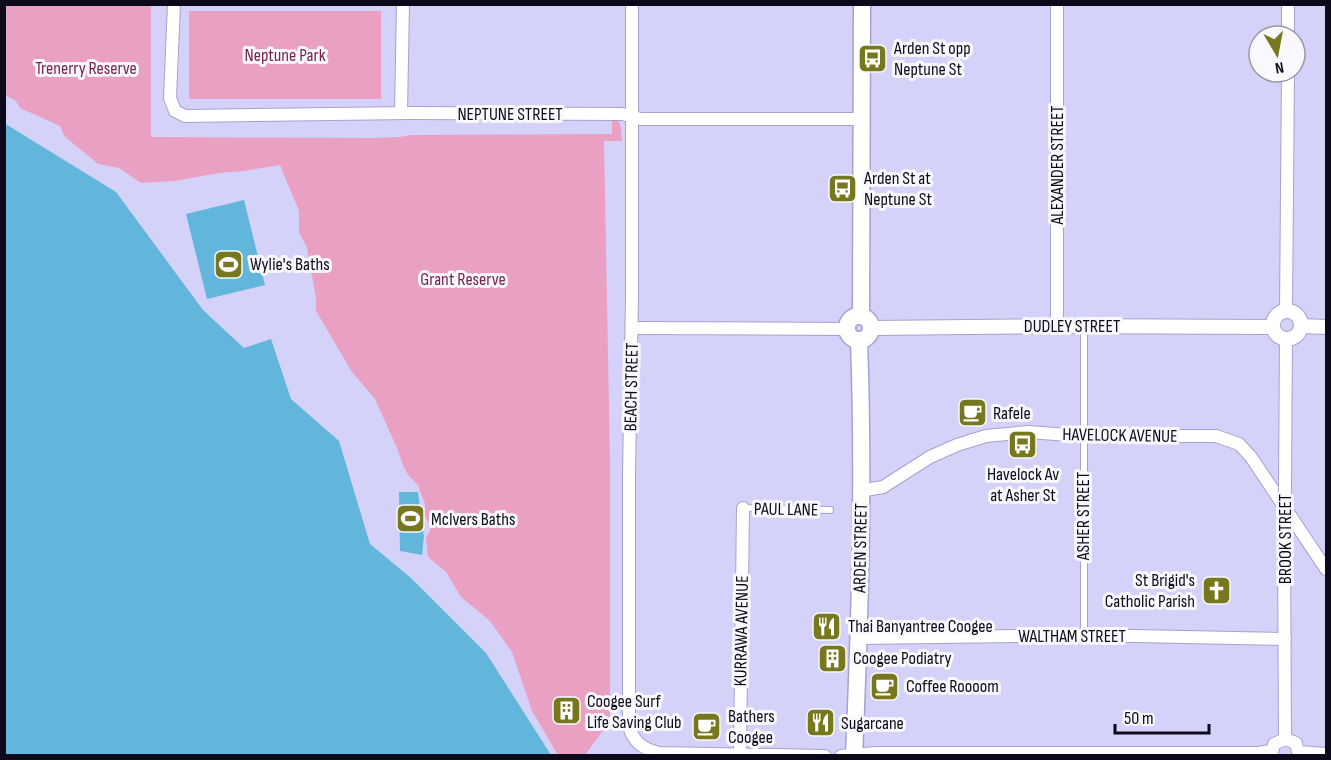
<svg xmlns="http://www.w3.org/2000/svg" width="1331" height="760" viewBox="0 0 1331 760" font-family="'Sofia Sans Condensed',sans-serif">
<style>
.green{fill:#e9a0c3}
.water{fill:#62b6db}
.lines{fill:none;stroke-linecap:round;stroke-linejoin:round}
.service-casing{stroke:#a6a1d0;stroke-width:8}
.minor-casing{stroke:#a6a1d0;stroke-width:14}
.tertiary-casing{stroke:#a6a1d0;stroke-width:16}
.secondary-casing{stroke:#a6a1d0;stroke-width:19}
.service{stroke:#fff;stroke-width:6}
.minor{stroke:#fff;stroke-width:12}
.tertiary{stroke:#fff;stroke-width:14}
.secondary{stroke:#fff;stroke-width:16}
.minor-bridge-casing{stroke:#a6a1d0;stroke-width:14;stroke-linecap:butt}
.minor-bridge{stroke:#fff;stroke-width:12}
.labels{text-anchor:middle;stroke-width:6;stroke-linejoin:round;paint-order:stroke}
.poi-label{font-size:18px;fill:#0c0a1a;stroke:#f8f8fd;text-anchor:start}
.park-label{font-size:18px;fill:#772354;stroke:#f8f8fd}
.street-label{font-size:18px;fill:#0c0a1a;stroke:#f8f8fd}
</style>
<rect width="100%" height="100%" fill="#d5d2fa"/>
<!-- green -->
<g class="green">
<path d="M4,5H151V137L374,138L399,137L412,135L612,134V119L619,122L621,128L622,141H604L610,460V721L585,755H558L532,711L512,652L490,621L461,597L446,572L428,557L426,539L431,527L425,516V504L418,485L408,475L403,465L397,448L375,399L352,372L316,311V298L307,248L299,232V211L280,165L244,171L219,173L174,181L141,183L119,168L98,164L64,136L60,126L20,108L16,101L5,95Z"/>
<rect x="189" y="11" width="192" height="88"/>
</g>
<!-- water -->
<g class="water">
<path d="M4,123L116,192L203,310L244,348L271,339L291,399L339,441L370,544L411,578L486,653L551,755H5Z"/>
<path d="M244,200L265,285L207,299L186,214Z"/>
<path d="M399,492H418L420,509L418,511L424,536L422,555L400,551Z"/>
</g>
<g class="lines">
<defs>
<g id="service">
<path d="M1084,326V635"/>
<path d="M743,508L830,510"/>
</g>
<g id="minor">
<path d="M174,4L170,98L175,111L185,116L410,113L622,114L641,119H860"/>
<path d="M632,4V296L629,474V726C633,742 643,749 659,753L825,756"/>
<path d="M1288,4V36"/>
<path d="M401,113L403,4"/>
<path d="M1286,311L1288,72"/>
<path d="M1057,326V4"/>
<path d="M632,328L847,329"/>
<path d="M1285,485L1286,340"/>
<path d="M860,491L883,487L930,457L957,445L986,436L1028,432L1083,436H1216L1239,444L1251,457L1326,569"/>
<path d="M1284,536L1285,739"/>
<path d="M859,638L1084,635L1285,639"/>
<path d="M1299,752L1326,754"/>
<path d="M740,754L743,508"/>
<path d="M841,756L876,753H1258L1271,751"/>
<path d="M1271,756L1274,744L1285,739L1296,743L1299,756"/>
</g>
<g id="tertiary">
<circle cx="1287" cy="325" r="14"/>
<path d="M1301,326L1326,327"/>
<path d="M872,328L1057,326L1272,327"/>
</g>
<g id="secondary">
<path d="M861,315L862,4"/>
<circle cx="859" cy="328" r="12"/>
<path d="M854,756C860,617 864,478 859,340"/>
</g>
</defs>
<!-- service casing -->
<use href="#service" class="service-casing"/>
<!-- minor casing -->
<use href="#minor" class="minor-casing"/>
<!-- tertiary casing -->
<use href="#tertiary" class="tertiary-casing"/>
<!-- secondary casing -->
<use href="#secondary" class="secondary-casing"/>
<!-- service -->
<use href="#service" class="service"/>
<!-- minor -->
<use href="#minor" class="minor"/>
<!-- tertiary -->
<use href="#tertiary" class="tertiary"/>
<!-- secondary -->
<use href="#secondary" class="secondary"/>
<defs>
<path id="minor-bridge" d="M1284,536L1285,485"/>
</defs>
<!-- minor-bridge casing -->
<use href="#minor-bridge" class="minor-bridge-casing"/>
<!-- minor-bridge -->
<use href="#minor-bridge" class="minor-bridge"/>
</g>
<!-- icons -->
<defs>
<symbol id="bus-square" viewBox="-11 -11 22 22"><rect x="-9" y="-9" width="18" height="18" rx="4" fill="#77771d" stroke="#f8f8fd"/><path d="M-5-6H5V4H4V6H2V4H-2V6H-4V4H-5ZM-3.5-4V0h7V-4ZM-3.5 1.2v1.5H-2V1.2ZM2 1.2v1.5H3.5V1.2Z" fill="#fff"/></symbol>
<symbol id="stadium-square" viewBox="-11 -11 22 22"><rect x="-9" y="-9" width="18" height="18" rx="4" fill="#77771d" stroke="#f8f8fd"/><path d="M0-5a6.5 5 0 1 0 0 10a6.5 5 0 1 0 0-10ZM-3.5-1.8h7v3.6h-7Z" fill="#fff"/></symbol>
<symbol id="cafe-square" viewBox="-11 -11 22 22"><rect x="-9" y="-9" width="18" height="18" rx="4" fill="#77771d" stroke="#f8f8fd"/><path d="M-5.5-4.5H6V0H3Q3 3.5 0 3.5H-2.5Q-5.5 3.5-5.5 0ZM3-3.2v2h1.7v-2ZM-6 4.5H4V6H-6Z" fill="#fff"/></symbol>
<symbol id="church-square" viewBox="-11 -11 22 22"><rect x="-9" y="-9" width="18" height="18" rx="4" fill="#77771d" stroke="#f8f8fd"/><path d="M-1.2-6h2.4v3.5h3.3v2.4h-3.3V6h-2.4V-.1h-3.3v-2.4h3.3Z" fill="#fff"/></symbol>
<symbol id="restaurant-square" viewBox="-11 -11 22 22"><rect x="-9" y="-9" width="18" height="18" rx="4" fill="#77771d" stroke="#f8f8fd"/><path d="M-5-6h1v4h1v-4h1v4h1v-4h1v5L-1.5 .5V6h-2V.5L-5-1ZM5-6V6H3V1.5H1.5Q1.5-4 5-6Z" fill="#fff"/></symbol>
<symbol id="building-square" viewBox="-11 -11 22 22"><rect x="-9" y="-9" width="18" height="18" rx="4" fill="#77771d" stroke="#f8f8fd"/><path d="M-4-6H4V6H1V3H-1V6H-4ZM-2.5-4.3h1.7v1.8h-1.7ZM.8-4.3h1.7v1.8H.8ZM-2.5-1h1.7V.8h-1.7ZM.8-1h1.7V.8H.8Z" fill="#fff"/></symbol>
</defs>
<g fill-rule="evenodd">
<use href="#bus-square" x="856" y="42" width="33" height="33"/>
<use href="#bus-square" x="826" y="172" width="33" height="33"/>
<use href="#stadium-square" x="212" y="248" width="33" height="33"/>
<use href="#cafe-square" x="956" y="396" width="33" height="33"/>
<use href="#bus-square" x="1006" y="428" width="33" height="33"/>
<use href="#stadium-square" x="394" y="502" width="33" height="33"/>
<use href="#church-square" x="1200" y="574" width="33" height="33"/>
<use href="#restaurant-square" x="810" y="610" width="33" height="33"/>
<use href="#building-square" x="816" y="642" width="33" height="33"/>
<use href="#cafe-square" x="868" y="670" width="33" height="33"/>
<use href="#building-square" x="550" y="694" width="33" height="33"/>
<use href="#restaurant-square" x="804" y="706" width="33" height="33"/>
<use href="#cafe-square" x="690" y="710" width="33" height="33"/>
</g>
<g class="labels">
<!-- poi labels -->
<g class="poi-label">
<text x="894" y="54">Arden St opp<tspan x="894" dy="21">Neptune St</tspan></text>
<text x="864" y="184">Arden St at<tspan x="864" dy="21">Neptune St</tspan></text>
<text x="250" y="270">Wylie's Baths</text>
<text x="993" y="419">Rafele</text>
<text x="1023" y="480" text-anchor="middle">Havelock Av<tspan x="1023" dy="21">at Asher St</tspan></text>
<text x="431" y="525">McIvers Baths</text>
<text x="1195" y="586" text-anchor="end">St Brigid's<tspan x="1195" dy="21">Catholic Parish</tspan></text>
<text x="848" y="632">Thai Banyantree Coogee</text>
<text x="853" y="664">Coogee Podiatry</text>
<text x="906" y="692">Coffee Roooom</text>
<text x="587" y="707">Coogee Surf<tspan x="587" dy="21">Life Saving Club</tspan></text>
<text x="728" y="722">Bathers<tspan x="728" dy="21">Coogee</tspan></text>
<text x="841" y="729">Sugarcane</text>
</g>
<!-- park labels -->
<g class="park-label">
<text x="285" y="61">Neptune Park</text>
<text x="86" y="74">Trenerry Reserve</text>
<text x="463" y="285">Grant Reserve</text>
</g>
<!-- street labels -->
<g class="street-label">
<text x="510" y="120">NEPTUNE STREET</text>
<text transform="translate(1057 165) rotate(-90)" y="6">ALEXANDER STREET</text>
<text x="1072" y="332">DUDLEY STREET</text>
<text transform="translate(631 387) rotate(-89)" y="6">BEACH STREET</text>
<text transform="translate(1120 435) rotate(1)" y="6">HAVELOCK AVENUE</text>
<text transform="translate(786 509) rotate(1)" y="6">PAUL LANE</text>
<text transform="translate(1083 516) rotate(-90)" y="6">ASHER STREET</text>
<text transform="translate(1285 539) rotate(-90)" y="6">BROOK STREET</text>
<text transform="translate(860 548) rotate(-89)" y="6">ARDEN STREET</text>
<text transform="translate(741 631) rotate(-89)" y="6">KURRAWA AVENUE</text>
<text x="1072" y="642">WALTHAM STREET</text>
</g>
</g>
<!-- border -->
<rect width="1331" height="760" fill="none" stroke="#0c0a1a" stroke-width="12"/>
<!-- north arrow -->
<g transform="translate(1277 54) rotate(170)"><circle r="28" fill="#f8f8fd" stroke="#9a99a2" stroke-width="1.5"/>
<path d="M0-4.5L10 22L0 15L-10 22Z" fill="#77771d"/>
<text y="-9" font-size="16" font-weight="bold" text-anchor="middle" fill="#0c0a1a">N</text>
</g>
<!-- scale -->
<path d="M1115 724v9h94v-9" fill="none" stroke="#0c0a1a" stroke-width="3"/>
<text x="1124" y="724" font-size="18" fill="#0c0a1a" stroke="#f8f8fd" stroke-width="4.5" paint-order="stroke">50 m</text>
</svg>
